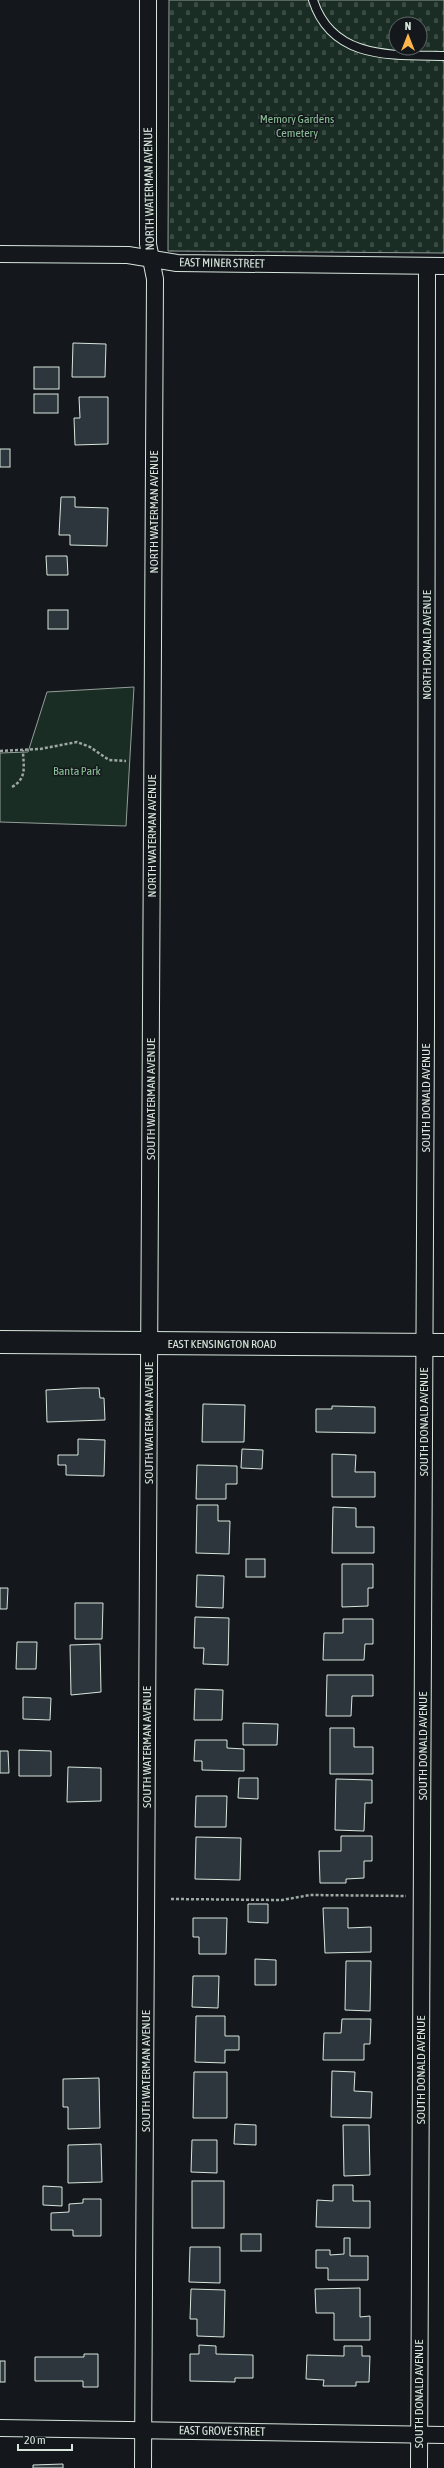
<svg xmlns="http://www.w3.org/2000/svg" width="444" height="2468" viewBox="0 0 444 2468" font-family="'Asap Condensed',sans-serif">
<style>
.cemetery{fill:url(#cemetery-stones);stroke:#939e99;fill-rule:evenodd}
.park{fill:#1a2d24;stroke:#939e99}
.building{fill:#2c363c;stroke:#d8e6dc}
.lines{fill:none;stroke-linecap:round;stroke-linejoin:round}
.lane-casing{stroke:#d8e6dc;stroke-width:10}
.street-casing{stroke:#d8e6dc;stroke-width:18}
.secondary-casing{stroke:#d8e6dc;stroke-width:24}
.path{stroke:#9da8a2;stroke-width:2.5;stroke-dasharray:3 2;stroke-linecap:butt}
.lane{stroke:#14181c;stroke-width:8}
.street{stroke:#14181c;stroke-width:16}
.secondary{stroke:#14181c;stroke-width:22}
.labels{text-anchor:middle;stroke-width:3;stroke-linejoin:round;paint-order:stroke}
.park-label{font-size:12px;fill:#8ac095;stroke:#14181c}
.street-label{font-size:12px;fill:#d8e6dc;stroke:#14181c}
</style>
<defs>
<pattern id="cemetery-stones" width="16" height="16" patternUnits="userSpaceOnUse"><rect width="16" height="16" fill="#1a2d24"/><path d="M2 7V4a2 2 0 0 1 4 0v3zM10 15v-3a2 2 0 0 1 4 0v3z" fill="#3b4b43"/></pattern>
</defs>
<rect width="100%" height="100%" fill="#14181c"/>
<!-- cemetery -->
<path class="cemetery" d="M169,0H444V253L168,251ZM396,24H420V48H396Z"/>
<!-- park -->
<path class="park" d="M134,687L126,826L0,822V753L28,752L47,692Z"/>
<!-- building -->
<g class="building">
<path d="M73,343L106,344L105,377H72Z"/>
<rect x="34" y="367" width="25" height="22"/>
<rect x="34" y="394" width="24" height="19"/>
<path d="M79,397H108V444L75,445L74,418H80Z"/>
<rect x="0" y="449" width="10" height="18"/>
<path d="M61,497H75V507L108,508L107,546L70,545V535H59Z"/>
<path d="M46,556H67L68,575H47Z"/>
<rect x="48" y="610" width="20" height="19"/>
<path d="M82,1388H99L100,1398H104L105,1420L47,1422L46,1390Z"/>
<path d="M203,1404L245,1405L244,1442H202Z"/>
<path d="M332,1406L375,1407V1433L316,1432V1409H332Z"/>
<path d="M78,1439L105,1440L104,1476L66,1475V1465H58V1455H78Z"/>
<path d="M242,1449L263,1450L262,1469L241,1468Z"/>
<path d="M332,1454L356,1455L355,1472H375V1497H332Z"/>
<path d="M197,1465L237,1466V1484H226V1499H196Z"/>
<path d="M197,1505H218V1521H230L229,1554L196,1553Z"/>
<path d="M333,1507L356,1508V1527H374V1553H332Z"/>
<rect x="246" y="1559" width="19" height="18"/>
<path d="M342,1564H373V1588H368V1606L342,1607Z"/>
<path d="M197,1575L224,1576L223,1608L196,1607Z"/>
<path d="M0,1588H8L7,1609H0Z"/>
<path d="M75,1603H103L102,1639H75Z"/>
<path d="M195,1617L229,1618L228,1665L203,1664L204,1648H194Z"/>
<path d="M343,1619H373V1644H365L364,1660H323L324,1633H343Z"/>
<path d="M17,1642H37L36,1669H16Z"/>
<path d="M100,1644L101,1692L71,1695L70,1645Z"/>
<path d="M327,1675H373V1696H352L351,1716H326Z"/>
<path d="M195,1689L223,1690L222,1720H194Z"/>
<path d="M23,1697L51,1698L50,1720L23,1719Z"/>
<path d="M243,1723L278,1724L277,1745H243Z"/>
<path d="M330,1728H354V1747H373V1774H330Z"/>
<path d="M195,1740H227V1748L244,1749V1771L202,1770V1761H194Z"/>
<path d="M19,1750L51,1751V1776H19Z"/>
<path d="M0,1751H8L9,1773H0Z"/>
<path d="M68,1767L101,1768V1801L67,1802Z"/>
<path d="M239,1778H258V1799L238,1798Z"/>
<path d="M336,1779L372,1780V1803H365L364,1831L335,1830Z"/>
<path d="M196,1796H227L226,1827H195Z"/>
<path d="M341,1836H372V1861H364V1878L346,1879V1883H320L319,1851H341Z"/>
<path d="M196,1837L241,1838L240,1880L195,1879Z"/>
<path d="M248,1904H268V1923L248,1922Z"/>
<path d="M323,1908H348V1928L371,1927V1952L325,1953Z"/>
<path d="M193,1918H227L226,1954H199V1937H193Z"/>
<path d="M255,1959L276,1960V1985H255Z"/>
<path d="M346,1961H371L370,2011L345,2010Z"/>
<path d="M193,1976H219L218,2008L192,2007Z"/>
<path d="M196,2016H225V2036H239V2050H225V2063L195,2062Z"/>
<path d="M342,2019H371L370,2044H364V2060H323L324,2033H341Z"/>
<path d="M332,2071L355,2072L354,2091L372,2092L371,2118L331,2117Z"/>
<path d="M194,2072H227V2118H193Z"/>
<path d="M99,2078L100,2128L68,2129V2107H63V2079Z"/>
<path d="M235,2124L256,2125V2145L234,2144Z"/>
<path d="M343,2125H369L370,2175L344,2176Z"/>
<path d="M192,2140H217V2173L191,2172Z"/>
<path d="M101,2144L102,2182L68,2183V2145Z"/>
<rect x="192" y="2181" width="32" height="47"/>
<path d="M333,2185H353V2201H370V2228L316,2227L317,2200L333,2201Z"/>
<path d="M43,2186L62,2187V2206L43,2205Z"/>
<path d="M83,2199H101V2236H73V2230H51V2213L69,2212V2204L83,2203Z"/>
<rect x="241" y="2234" width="20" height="17"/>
<path d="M344,2238H350V2256H368V2280H328V2268H316V2250H330V2255L344,2254Z"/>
<path d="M190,2247H220V2283L189,2282Z"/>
<path d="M360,2288V2317L370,2316V2340H334V2313H316L315,2289Z"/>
<path d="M191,2289L225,2290L224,2337L197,2336V2319H190Z"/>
<path d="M199,2345L216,2346V2354L253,2355V2378H235V2382L190,2381V2354H199Z"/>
<path d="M344,2346H362V2356H370L369,2382H356V2386H323L324,2380L306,2379L307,2355L344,2356Z"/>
<path d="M84,2354H98V2387H83V2381H35V2357H84Z"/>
<rect x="0" y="2361" width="5" height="21"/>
<path d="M63,2464V2468H33V2465Z"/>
</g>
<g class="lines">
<defs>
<path id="lane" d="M313,0C332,60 392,55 444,56"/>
<g id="street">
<path d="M0,254L128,255L177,263L444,266"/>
<path d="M0,2428L444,2435"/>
<path d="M143,2468L155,279L148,244V0"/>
<path d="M419,2468L426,1024L427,266"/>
</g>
<path id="secondary" d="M0,1342L444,1345"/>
</defs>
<!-- lane casing -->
<use href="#lane" class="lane-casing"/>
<!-- street casing -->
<use href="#street" class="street-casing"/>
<!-- secondary casing -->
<use href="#secondary" class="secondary-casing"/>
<!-- path -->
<g class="path">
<path d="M0,751L40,749L77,742L90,747L109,760L126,761"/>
<path d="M12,787C28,778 23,765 23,750"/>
<path d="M171,1899L282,1900L310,1895L406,1896"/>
</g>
<!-- lane -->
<use href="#lane" class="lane"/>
<!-- street -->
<use href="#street" class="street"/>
<!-- secondary -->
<use href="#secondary" class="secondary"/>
</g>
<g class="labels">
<!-- park labels -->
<g class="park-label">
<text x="297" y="123">Memory Gardens<tspan x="297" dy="14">Cemetery</tspan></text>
<text x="77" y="775">Banta Park</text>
</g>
<!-- street labels -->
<g class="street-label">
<text transform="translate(149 189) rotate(-91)" y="4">NORTH WATERMAN AVENUE</text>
<text transform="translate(222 263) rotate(1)" y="4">EAST MINER STREET</text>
<text transform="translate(154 512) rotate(-90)" y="4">NORTH WATERMAN AVENUE</text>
<text transform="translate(427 645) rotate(-90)" y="4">NORTH DONALD AVENUE</text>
<text transform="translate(152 836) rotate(-90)" y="4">NORTH WATERMAN AVENUE</text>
<text transform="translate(426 1098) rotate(-90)" y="4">SOUTH DONALD AVENUE</text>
<text transform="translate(151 1099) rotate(-90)" y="4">SOUTH WATERMAN AVENUE</text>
<text x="222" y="1348">EAST KENSINGTON ROAD</text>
<text transform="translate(424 1422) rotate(-90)" y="4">SOUTH DONALD AVENUE</text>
<text transform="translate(149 1423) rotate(-90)" y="4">SOUTH WATERMAN AVENUE</text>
<text transform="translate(423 1746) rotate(-90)" y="4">SOUTH DONALD AVENUE</text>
<text transform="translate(147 1747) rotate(-90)" y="4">SOUTH WATERMAN AVENUE</text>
<text transform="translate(421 2070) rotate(-90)" y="4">SOUTH DONALD AVENUE</text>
<text transform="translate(146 2071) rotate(-90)" y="4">SOUTH WATERMAN AVENUE</text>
<text transform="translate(419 2394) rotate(-90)" y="4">SOUTH DONALD AVENUE</text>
<text transform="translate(222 2431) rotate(1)" y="4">EAST GROVE STREET</text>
</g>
</g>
<!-- north arrow -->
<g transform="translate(408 36)"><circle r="19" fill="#14181c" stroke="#626a69"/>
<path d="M0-3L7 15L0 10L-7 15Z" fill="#ffb74d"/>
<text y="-6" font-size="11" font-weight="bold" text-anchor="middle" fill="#d8e6dc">N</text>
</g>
<!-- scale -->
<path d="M18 2444v6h54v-6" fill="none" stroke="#d8e6dc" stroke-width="2"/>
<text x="24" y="2444" font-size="12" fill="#d8e6dc" stroke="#14181c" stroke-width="3" paint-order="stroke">20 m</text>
</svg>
